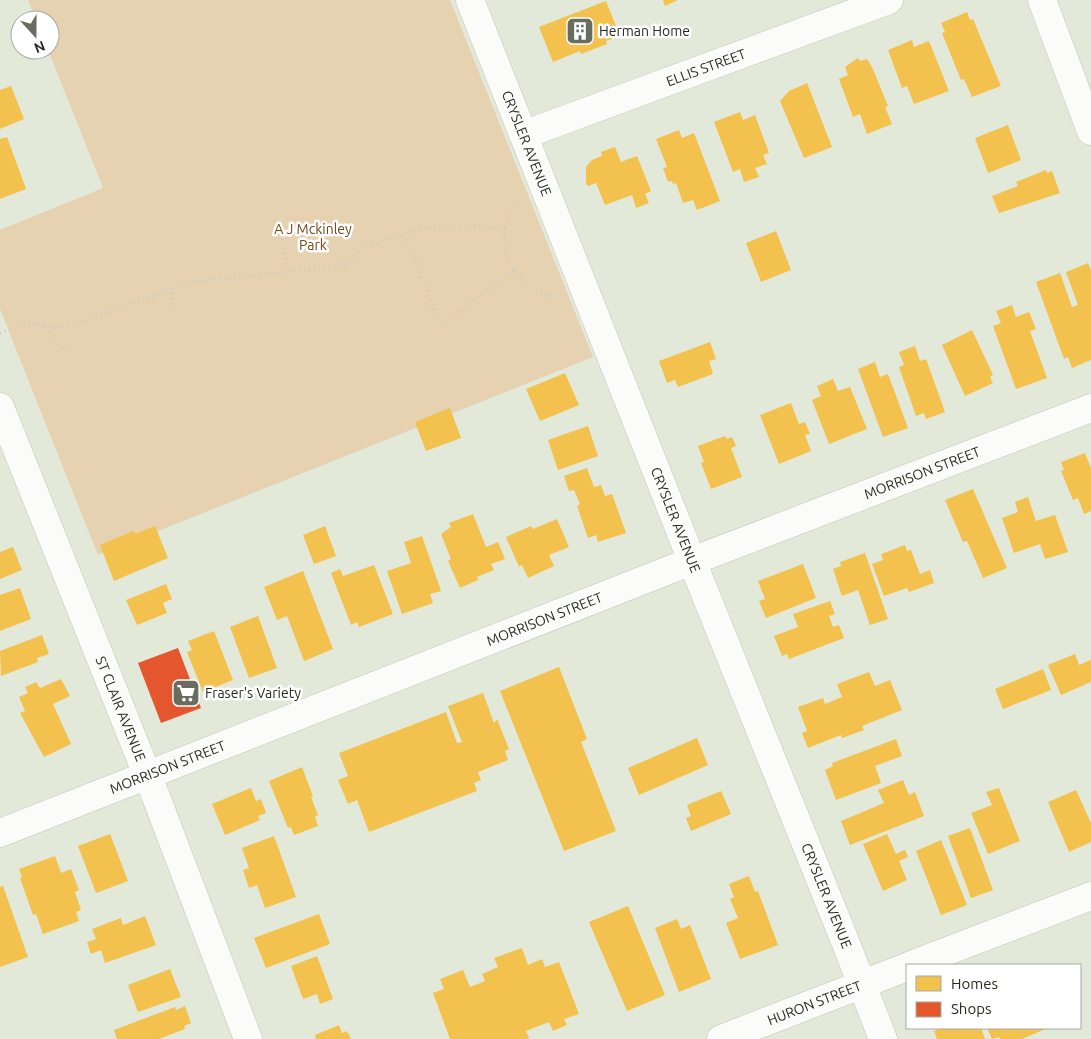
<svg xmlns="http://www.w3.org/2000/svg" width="1091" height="1039" viewBox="0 0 1091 1039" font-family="Ubuntu,sans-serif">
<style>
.green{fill:#e6d1b1}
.homes{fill:#f2c14e}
.shops{fill:#e4572e}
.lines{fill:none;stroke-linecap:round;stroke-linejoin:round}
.minor-casing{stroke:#c0c5b7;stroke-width:29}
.path{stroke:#c9cbc5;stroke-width:3;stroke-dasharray:1 4;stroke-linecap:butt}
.minor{stroke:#fbfcf9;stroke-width:28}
.labels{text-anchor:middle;stroke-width:5;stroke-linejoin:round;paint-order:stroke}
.poi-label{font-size:14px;fill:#262a1f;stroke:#fff;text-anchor:start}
.street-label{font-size:14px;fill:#262a1f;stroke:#fff}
.park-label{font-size:14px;fill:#724817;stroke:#fff}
</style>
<rect width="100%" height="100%" fill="#e3e9d9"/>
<!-- green -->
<path class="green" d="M28,0H450L593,357L98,555L0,309V230L103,188L48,50H50V20H36Z"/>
<!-- homes -->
<g class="homes">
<path d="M663,0H678L665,6Z"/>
<path d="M606,1L620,36L606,41L607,44L581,54L580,51L553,62L539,27Z"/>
<path d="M967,12L970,20L973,19L1001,86L972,97L964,79L961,80L942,33L945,32L941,23Z"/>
<path d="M912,40L914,47L929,41L949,91L914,104L907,86L902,88L888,50Z"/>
<path d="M858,58L860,61L867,59L872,67L888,106L885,107L892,124L867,134L860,114L853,117L839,79L848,75L845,67Z"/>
<path d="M807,83L832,147L804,158L780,101L789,91Z"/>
<path d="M11,86L24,119L0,129V90Z"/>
<path d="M740,112L743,120L755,115L769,153L763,155L767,164L755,168L759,177L744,182L740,169L733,172L714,122Z"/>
<path d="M1008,125L1021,160L988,173L975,138Z"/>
<path d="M679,130L682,138L694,133L720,201L697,210L693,200L683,203L676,183L673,184L672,181L668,182L663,168L667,167L656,139Z"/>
<path d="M7,137L26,189L0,199V139Z"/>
<path d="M615,147L621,162L637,156L651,191L645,194L649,203L636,208L632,195L605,205L596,183L588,186L586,183V167L592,160L602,156L601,152Z"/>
<path d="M1046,170L1047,173L1052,171L1060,193L999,213L992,196L1018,186L1016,182Z"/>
<path d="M776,231L791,270L761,282L746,243Z"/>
<path d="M1088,263L1091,270V360L1072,368L1068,357L1064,359L1036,282L1060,273L1072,307L1078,305L1066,272Z"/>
<path d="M1012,305L1016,317L1029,312L1036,329L1030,331L1047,378L1016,389L993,326L1001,323L996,311Z"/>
<path d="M972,330L993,375L990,377L993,383L965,396L942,345Z"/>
<path d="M710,342L716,359L709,361L713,374L678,387L675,380L667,383L659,361Z"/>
<path d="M915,346L920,361L926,359L945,412L926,419L924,413L916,416L899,367L904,365L899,352Z"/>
<path d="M875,362L880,377L888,374L908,428L883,437L858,369Z"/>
<path d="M565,373L579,405L540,421L526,389Z"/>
<path d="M833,379L838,391L850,387L867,429L829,444L812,400L821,396L817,386Z"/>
<path d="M791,403L799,424L805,422L810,434L805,435L811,451L779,464L760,415Z"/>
<path d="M450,408L461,438L426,451L415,422Z"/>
<path d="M588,426L598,456L558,470L548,440Z"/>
<path d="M725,436L727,439L732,437L736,446L731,448L742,477L711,489L701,463L704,462L698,446Z"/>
<path d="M1085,453L1091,468V511L1084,514L1078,498L1073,500L1061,471L1064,470L1061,462Z"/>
<path d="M587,468L594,487L601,485L605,496L612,494L626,533L598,542L596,535L588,538L577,506L580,504L574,490L569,491L564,476Z"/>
<path d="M973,489L1007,568L983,578L967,541L963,542L945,500Z"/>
<path d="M1028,497L1036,521L1055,515L1068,552L1045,559L1040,544L1014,553L1002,518L1018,512L1015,502Z"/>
<path d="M473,514L486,547L498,542L505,559L491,564L494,570L477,577L478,580L460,588L448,561L451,559L441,534L451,527L449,523Z"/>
<path d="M557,519L569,547L549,555L554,566L528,578L522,565L519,567L506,537L531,526L533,529Z"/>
<path d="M155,526L168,558L114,581L100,545L134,531L135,534Z"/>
<path d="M325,526L336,556L314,564L303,535Z"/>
<path d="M422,536L441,591L430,594L433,603L402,614L387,571L411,563L404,542Z"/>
<path d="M905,545L907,551L911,550L920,574L930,570L934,583L909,592L907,588L884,596L872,564L883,560L881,554Z"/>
<path d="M13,547L22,570L0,579V552Z"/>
<path d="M865,553L888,619L870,625L858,590L842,596L833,569L841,566L840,562Z"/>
<path d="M803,564L816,598L766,618L759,601L765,599L758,581Z"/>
<path d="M374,565L393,614L359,627L357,622L351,625L331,573L340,569L343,576Z"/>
<path d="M303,571L333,649L304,661L287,616L277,620L264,587Z"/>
<path d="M166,584L172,599L163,603L167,613L137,625L126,600Z"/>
<path d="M20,588L31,619L0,631V595Z"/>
<path d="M830,601L835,614L829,616L833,627L839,625L844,638L789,659L787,654L782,656L774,636L798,627L793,614Z"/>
<path d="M258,616L277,668L249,678L230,627Z"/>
<path d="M214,631L233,680L203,692L187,652L192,650L188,641Z"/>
<path d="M42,635L49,654L37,658L38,662L1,676L0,651Z"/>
<path d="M1075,654L1079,665L1091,660V682L1061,695L1048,665Z"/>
<path d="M559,667L587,739L581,742L616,831L564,851L500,691Z"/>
<path d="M1043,669L1051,690L1003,709L995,689Z"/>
<path d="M869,672L875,686L890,680L902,710L862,726L864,730L842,738L841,735L808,748L802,733L807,731L798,707L823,698L825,704L842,697L837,684Z"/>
<path d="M61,679L70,696L53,704L71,744L44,757L20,713L25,711L19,697L28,693L25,687L36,682L40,688Z"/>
<path d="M483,693L494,723L497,719L509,749L505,751L508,760L478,772L481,780L474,783L477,791L369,832L357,800L348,804L338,780L348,776L339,753L446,712L457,743L462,742L448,706Z"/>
<path d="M697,738L708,765L639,795L628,768Z"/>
<path d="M896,739L902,756L875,766L881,783L836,800L825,770L833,766L832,763Z"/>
<path d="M302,767L313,796L311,797L318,815L315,817L318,826L294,835L291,827L288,828L269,781Z"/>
<path d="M903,780L909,795L915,792L924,816L850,845L841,821L884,803L878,790Z"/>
<path d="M251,788L256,801L261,799L266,813L258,816L260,820L225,835L212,804Z"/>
<path d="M999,788L1020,841L988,854L971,813L992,805L986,792Z"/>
<path d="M1076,790L1091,823V842L1069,852L1048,802Z"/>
<path d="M721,791L731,814L691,831L686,818L691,816L687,805Z"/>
<path d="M970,828L993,890L971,898L948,836Z"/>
<path d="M110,834L128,881L96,893L78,846Z"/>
<path d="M887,834L896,854L905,850L908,857L899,861L907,880L883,891L863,844Z"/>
<path d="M274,836L296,897L265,908L257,885L249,888L243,870L249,868L242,848Z"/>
<path d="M941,840L967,905L941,915L916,851Z"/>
<path d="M55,856L61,873L71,869L79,890L75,892L81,910L76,912L79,921L43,934L36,914L33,915L20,878L22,877L19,869Z"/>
<path d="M749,876L755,892L758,891L778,945L740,959L726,923L738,918L730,899L734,897L729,884Z"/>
<path d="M3,886L28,957L0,967V887Z"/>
<path d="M628,906L665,995L627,1011L589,922Z"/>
<path d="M319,914L330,944L266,968L254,938Z"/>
<path d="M145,916L156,945L105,963L101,950L91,954L87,942L96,939L92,929L121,918L123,925Z"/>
<path d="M677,919L681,929L690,925L711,979L679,992L655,928Z"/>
<path d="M522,948L528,965L542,959L545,967L559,962L579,1014L564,1019L567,1025L553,1031L549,1022L526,1031L529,1038L526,1039H450L433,993L444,989L440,979L463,970L470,987L485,981L482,974L498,967L494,958Z"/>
<path d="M317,956L333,999L320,1004L317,994L303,999L291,966Z"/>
<path d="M170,969L181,997L138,1012L128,985Z"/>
<path d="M185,1006L191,1023L184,1026L185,1029L159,1039H117L114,1030L175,1007L176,1010Z"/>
<path d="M339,1025L342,1033L347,1031L351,1039H316L315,1035Z"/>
<path d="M942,1028H981L985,1039H937L934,1031Z"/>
<path d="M987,1028H1048L1022,1039H1000L999,1037L992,1039Z"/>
</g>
<!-- shops -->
<path class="shops" d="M178,648L201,708L161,723L138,663Z"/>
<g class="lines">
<defs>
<g id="minor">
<path id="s1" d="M470,0L692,561L847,946L883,1039"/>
<path d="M1042,0L1091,131"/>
<path id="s2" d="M523,135L889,0"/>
<path id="s3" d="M0,407L158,802L248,1039"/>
<path id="s4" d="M0,833L692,561L1091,408"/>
<path d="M911,965L1091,896"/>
<path id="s5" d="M721,1039L907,967"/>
</g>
</defs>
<!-- minor casing -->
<use href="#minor" class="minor-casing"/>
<!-- path -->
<g class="path">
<path d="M519,201C514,208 509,215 506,225C497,259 523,294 558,297"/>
<path d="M505,230L483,226L428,228L403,233L440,323L465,307L514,270"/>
<path d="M285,248L287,272"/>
<path d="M170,314L173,288"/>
<path d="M42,325L68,354"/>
<path d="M0,333L29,323L55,328L69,327L190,282L341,266L349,262L360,250L403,233"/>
</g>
<!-- minor -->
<use href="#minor" class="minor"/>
</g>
<!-- icons -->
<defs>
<symbol id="building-square" viewBox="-11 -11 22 22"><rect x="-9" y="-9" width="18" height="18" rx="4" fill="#686d60" stroke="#fff"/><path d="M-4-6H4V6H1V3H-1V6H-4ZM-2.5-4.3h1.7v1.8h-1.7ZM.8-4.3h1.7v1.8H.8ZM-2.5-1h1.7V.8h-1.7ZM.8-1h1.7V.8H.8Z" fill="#fff"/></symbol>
<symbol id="supermarket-square" viewBox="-11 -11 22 22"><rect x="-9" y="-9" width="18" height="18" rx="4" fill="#686d60" stroke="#fff"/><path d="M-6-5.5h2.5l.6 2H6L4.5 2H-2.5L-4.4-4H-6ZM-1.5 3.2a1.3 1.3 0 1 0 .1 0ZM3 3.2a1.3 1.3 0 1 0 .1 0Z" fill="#fff"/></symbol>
</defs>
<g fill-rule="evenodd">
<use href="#building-square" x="564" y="15" width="32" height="32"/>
<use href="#supermarket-square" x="170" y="677" width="32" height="32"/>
</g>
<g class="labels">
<!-- poi labels -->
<g class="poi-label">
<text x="599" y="36">Herman Home</text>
<text x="205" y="698">Fraser's Variety</text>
</g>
<!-- street labels -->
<g class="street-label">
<text dy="5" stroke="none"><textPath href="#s2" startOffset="195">ELLIS STREET</textPath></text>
<text dy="5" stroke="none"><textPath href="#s1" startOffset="154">CRYSLER AVENUE</textPath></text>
<text dy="5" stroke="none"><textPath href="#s4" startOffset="990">MORRISON STREET</textPath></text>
<text dy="5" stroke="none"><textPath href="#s1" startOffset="559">CRYSLER AVENUE</textPath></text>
<text dy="5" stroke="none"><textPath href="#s4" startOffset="585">MORRISON STREET</textPath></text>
<text dy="5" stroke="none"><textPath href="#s3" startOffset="325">ST CLAIR AVENUE</textPath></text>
<text dy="5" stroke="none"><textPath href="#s4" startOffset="180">MORRISON STREET</textPath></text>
<text dy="5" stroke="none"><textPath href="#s1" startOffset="964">CRYSLER AVENUE</textPath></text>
<text dy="5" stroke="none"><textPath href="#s5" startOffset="100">HURON STREET</textPath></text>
</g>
<!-- park labels -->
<g class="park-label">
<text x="313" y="234">A J Mckinley<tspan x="313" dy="16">Park</tspan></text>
</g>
</g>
<!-- legend -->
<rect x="906" y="964" width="175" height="65" fill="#ffffff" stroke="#a8aaa5"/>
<rect x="916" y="976" width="25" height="15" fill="#f2c14e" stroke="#a8aaa5"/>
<text x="951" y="989" font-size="15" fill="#262a1f">Homes</text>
<rect x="916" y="1002" width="25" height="15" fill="#e4572e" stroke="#a8aaa5"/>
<text x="951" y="1014" font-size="15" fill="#262a1f">Shops</text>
<!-- north arrow -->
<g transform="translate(35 35) rotate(159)"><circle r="24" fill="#ffffff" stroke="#a8aaa5"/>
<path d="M0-4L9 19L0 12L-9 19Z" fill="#686d60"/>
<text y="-8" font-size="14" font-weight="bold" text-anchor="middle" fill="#262a1f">N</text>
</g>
</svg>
